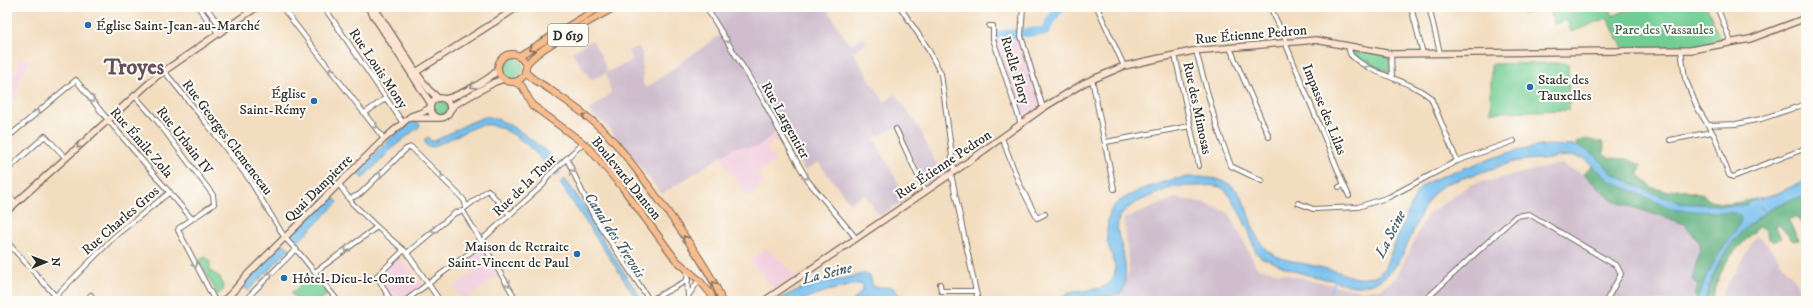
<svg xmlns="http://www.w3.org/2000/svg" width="1813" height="308" viewBox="0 0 1813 308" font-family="'IM FELL DW Pica',serif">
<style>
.built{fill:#f3cfdf}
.industrial{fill:#cfbdce}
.green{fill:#72cd94;stroke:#4e7c60}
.forest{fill:#5db07e;stroke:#446e54}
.water{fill:#76bfee;stroke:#50758c}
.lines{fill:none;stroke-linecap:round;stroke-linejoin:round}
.stream{stroke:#76bfee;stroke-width:1.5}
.river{stroke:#76bfee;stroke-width:9}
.street-casing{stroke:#71695f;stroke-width:6}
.secondary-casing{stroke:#71695f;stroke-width:8}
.primary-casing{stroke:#71695f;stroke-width:8}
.street{stroke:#fff;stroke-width:4}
.secondary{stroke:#fde4d1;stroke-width:5.5}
.primary{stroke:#fabc8b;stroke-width:6}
.oneway{stroke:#a0a0a0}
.oneway2{stroke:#886c56}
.oneway3{stroke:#94887e}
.poi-dot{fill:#1f6fb2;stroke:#fdfcf7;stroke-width:1.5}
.labels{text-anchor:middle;stroke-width:4;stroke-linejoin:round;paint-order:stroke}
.shield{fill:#fdfcf7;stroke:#6a6a68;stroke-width:1}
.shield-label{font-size:13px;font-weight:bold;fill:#2b2b2b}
.poi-label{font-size:14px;fill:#2b2b2b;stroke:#fdfcf7;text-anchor:start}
.park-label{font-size:14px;fill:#405c4a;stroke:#fdfcf7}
.street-label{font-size:14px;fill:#2b2b2b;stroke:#fdfcf7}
.water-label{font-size:15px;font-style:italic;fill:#455f6f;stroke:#fdfcf7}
.town-label{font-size:22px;font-weight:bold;fill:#654f5b;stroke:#fdfcf7}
</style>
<rect width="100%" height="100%" fill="#fdfcf7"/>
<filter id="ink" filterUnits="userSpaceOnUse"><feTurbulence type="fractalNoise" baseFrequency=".025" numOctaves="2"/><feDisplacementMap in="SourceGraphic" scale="8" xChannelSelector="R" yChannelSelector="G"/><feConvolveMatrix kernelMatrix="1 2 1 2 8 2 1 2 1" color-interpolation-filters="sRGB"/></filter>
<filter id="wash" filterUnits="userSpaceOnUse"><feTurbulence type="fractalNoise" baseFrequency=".012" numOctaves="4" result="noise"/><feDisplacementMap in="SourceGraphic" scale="16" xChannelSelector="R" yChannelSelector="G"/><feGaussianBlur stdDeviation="0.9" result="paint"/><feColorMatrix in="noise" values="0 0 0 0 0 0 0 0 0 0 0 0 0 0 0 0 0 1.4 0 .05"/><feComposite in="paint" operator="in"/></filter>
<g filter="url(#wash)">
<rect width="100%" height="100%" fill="#f3ddbf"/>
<!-- built -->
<g class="built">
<path d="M1017,35L1040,103L1037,107L1020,120L994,39L995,36Z"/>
<path d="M21,57L30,61L17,82L22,85L14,93L19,95L7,106V63L11,64L10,69L15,72Z"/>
<path d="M776,133L779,139L766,147L775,161L758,173L764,182L757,186L758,190L748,197L720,157L736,146L757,147Z"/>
<path d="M767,248L795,275L774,289L750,260Z"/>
<path d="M484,250L487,256L486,257L499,276L463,301L453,287L475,271L468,259Z"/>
<path d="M397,259H401L422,284V286L403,301H393L380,279L385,271Z"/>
</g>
<!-- industrial -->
<g class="industrial">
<path d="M719,7H826L848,43L852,44L863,37L867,43L853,52L884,102L896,94L920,130L941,174L926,184L897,127L874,138L906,198L880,216L864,194L850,203L818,162L805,171L780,129L757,147H736L662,194L609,128L588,111L611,93L606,73L591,80L572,52L592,40L602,57L607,72L633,60L628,51L638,46L642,53L643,84L646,88L720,35L713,11Z"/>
<path d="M1561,164L1583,174L1613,201L1685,224L1701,245L1692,279L1698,286L1701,301H1079L1110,296L1125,286L1129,271L1124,219L1175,198L1201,202L1229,213L1257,268L1361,291L1381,289L1396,278L1427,215L1470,185Z"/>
<path d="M1756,236L1767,244L1806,295V301H1718Z"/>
</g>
<!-- green -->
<g class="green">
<path d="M1521,7H1609L1613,16L1634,7H1707L1721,42L1675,50H1624L1607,18L1571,32L1567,20L1554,24L1548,8L1523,14Z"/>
<path d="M1353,48L1385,55L1389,59L1390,70L1387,72L1353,55L1351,50Z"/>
<circle cx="512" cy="68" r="11"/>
<path d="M1568,63L1569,110L1491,112V64Z"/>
<circle cx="441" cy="108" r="7"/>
<path d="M206,257L210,262V271L220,277L224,289L218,295L199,260Z"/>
<path d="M312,275L328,294L319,301H298L291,293Z"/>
</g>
<!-- forest -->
<g class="forest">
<path d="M1584,139L1602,142L1604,147L1603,154L1610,158L1627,159L1641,165L1639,175L1653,188L1667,191L1677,189L1704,195L1710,201L1729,204L1756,199L1745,205L1730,206L1680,203L1669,199L1645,190L1613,174L1595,155L1577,146L1576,143Z"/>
<path d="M1593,165L1610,181L1675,210L1735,213L1740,216L1741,219L1739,225L1705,279L1697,300L1694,293L1698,286L1692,279L1701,245L1685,224L1613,201L1583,174Z"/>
<path d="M1800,197H1806V227L1796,218L1788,219L1799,240L1793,241L1778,224L1776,227L1781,238L1774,242L1768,238L1766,231L1758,227C1751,236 1742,243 1734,252C1723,264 1715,285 1712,301H1705C1708,291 1710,281 1715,272C1732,234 1762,209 1800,197Z"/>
</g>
<!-- water -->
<g class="water">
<path d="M484,117C505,115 543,149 559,162L557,165L560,172L554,176C541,155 504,117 477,126L433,147L427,146L424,140L428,137L431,141H435L467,124Z"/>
<path d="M412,121L418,122L420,126L396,145L362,179L360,175L356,173L390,139Z"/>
<path d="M1546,145L1577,146L1588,151L1595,155L1613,174L1645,190L1680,203L1730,206L1745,205L1756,199L1776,194L1806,180V197L1792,199L1765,212L1760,206L1764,213C1743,227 1725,249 1715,271C1710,280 1708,291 1705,301H1697L1705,279L1716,259L1739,225L1741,219L1740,216L1735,213L1675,210L1610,181L1584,158L1572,156L1557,157L1543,160L1535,159L1513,162L1445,184C1405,210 1416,280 1360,286C1351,287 1340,282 1331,280C1309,276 1294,272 1273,262C1267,259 1260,259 1256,252C1253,247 1252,240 1250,234C1245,223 1232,195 1222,188C1215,184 1205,186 1198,186C1187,186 1179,186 1168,189C1156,194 1131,203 1123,212C1115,221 1117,234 1121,244C1124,253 1129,283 1122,291C1114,299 1067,301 1054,301C1059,298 1064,295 1070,293C1082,289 1105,292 1112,280C1121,265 1107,251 1107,236C1107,228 1108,213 1113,207C1124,194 1165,180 1182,178C1192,176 1205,177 1215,179C1256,186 1242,235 1272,254C1284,261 1313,265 1327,269C1351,274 1352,283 1379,275L1385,267L1416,194L1422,186L1430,181L1455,171L1511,152Z"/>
<path d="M565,179L583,204L607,247L643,301H638L560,183Z"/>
<path d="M332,196L338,202L297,243L290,236Z"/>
<path d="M283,243L290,249L248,291L242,284Z"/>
<path d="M864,274L870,276L873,287H892L905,301H853L863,289V285L858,284L827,291L799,301H774L807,286Z"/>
</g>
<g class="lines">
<!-- stream -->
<path class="stream" d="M1327,301L1335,281"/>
<!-- river -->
<path class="river" d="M997,35L1046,31L1050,21L1059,9L1057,7"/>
</g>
</g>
<g filter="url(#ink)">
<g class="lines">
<defs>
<g id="street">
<path d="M198,7L218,33"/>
<path d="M206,7L223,30"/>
<path d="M282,7L384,139"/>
<path d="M324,7L403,123"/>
<path d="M706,7L762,98L779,130L808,181L856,238"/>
<path d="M900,7L927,47L941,74L954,171"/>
<path d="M1023,7L1021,36L1043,108"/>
<path d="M1097,7L1124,66"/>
<path d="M1270,7L1287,42"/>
<path d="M1411,7L1423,54"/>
<path d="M1429,7L1440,53"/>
<path d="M1717,7L1731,42"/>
<path d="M989,26H993V39L1021,124"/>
<path d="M1285,42L1344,185L1339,187"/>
<path d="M1349,46C1349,50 1349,54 1353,57C1374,76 1408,79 1431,98L1457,161"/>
<path d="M1230,48L1269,137"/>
<path d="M1681,50L1685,78L1697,107L1715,137L1729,175L1733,177L1806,148"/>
<path d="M1196,51L1217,127L1231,166L1262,181"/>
<path d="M1391,54L1392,77"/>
<path d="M1175,55L1199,166"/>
<path d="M164,71L208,125L249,179L285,238L300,254L338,301"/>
<path d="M1092,79L1114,189"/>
<path d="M134,95L158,122L213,195L214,204L179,228L178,230L214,299L218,301"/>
<path d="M365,113L386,98"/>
<path d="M1709,125L1736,124L1761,119L1806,104"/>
<path d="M896,129L925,191"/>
<path d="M7,138L76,80L108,120L192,219"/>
<path d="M1002,138L1019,183L1037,218L1045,214"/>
<path d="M1670,140L1712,132"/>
<path d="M1106,142L1190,126"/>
<path d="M567,159L594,217L650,301"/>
<path d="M7,170L45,136L66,158"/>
<path d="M951,174L978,301"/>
<path d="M339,184L352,203L377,227L407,253L440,301"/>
<path d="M1344,185L1349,196"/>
<path d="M7,193L16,203"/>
<path d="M349,199L360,194L406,149L411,147L464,200L466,207"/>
<path d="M1298,203L1313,209L1358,207L1389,197L1457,161L1514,141"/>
<path d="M465,208L488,190L510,215"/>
<path d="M463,211L517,301"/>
<path d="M7,242L60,301"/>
<path d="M407,253L455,213L463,211"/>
<path d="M687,269L688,301"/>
<path d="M315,272L377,227"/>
<path d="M940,284L941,291H975"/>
<path d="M688,296L699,280"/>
<path d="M51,301L115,236L170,192"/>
<path d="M85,301L91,295"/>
<path d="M244,301L296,249"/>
<path d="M391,301L377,276L404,250"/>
<path d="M405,301L480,245L485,237L544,184L547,177L583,143"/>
<path d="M649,301L688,280"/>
<path d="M1424,301L1516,216L1529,214L1617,266L1621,274L1606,301"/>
</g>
<g id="secondary">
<path d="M368,7L431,104"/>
<path d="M374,7L416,72L429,90L438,98"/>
<path d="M416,72L518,7"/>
<circle cx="440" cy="108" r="10"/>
<path d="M445,99C458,96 492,79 498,69"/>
<path d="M451,109L454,105L495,82L504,79"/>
<path d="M413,118H437"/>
<path d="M7,211L157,76L257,7"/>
<path d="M222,301C232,296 240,282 248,274L384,139L411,116L423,112L430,108"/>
<path d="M764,301L951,174L1043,108L1084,83L1124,66L1193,51L1316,40L1391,54L1691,50L1750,39L1806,18"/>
</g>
<g id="primary">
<circle cx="512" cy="68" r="14"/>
<path d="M519,56L600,7"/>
<path d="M526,66C531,51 598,17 615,7"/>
<path d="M525,71C531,80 543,84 552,91C570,103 589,117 605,132C625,151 721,280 721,301"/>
<path d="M514,82L522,86L532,105L587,146L622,187L676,260L699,280L711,294L713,301"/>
</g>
</defs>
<!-- street casing -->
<use href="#street" class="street-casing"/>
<!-- secondary casing -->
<use href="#secondary" class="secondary-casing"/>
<!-- primary casing -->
<use href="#primary" class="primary-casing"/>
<!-- street -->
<use href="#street" class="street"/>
<!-- secondary -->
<use href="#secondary" class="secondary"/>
<!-- primary -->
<use href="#primary" class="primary"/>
</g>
<!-- one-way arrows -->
<defs><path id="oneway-chevron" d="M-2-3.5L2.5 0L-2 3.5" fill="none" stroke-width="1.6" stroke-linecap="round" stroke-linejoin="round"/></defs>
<g class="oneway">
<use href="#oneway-chevron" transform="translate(727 40) rotate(58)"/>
<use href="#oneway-chevron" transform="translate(1367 65) rotate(29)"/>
<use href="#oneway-chevron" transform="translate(331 70) rotate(-128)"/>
<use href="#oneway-chevron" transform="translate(92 100) rotate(52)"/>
<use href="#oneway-chevron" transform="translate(37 112) rotate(-40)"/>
<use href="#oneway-chevron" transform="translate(375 126) rotate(53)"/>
<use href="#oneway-chevron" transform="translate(572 172) rotate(-114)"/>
<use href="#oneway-chevron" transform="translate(379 175) rotate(-45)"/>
<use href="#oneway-chevron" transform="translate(440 176) rotate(45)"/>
<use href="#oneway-chevron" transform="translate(806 177) rotate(56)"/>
<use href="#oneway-chevron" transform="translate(434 230) rotate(141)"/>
<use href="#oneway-chevron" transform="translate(347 249) rotate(144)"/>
<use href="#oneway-chevron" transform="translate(195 265) rotate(61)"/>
<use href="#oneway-chevron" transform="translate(270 275) rotate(-45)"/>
<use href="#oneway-chevron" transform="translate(508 284) rotate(57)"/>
</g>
<g class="oneway2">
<use href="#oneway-chevron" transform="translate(531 49) rotate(148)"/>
<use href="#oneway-chevron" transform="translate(585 116) rotate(-142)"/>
<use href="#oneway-chevron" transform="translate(685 238) rotate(-123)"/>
<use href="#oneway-chevron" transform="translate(714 284) rotate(-120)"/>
</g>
<g class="oneway3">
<use href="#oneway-chevron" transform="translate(473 86) rotate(151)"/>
<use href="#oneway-chevron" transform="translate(79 146) rotate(138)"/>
</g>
</g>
<!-- markers -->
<g class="poi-dot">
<circle cx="88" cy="25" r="4"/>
<circle cx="1530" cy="87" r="4"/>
<circle cx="314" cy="101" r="4"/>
<circle cx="577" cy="254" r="4"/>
<circle cx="284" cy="278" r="4"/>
</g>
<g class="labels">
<!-- shield labels -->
<rect class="shield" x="548" y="24" width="40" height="22" rx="3"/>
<g class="shield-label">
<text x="568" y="40">D 619</text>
</g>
<!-- poi labels -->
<g class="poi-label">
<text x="96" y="30">Église Saint-Jean-au-Marché</text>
<text x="1538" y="84">Stade des<tspan x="1538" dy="16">Tauxelles</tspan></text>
<text x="306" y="98" text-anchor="end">Église<tspan x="306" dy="16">Saint-Rémy</tspan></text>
<text x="569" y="251" text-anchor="end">Maison de Retraite<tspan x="569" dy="16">Saint-Vincent de Paul</tspan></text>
<text x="292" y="283">Hôtel-Dieu-le-Comte</text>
</g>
<!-- park labels -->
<g class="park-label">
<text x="1664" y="34">Parc des Vassaules</text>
</g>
<!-- street labels -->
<g class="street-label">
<text transform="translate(1251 34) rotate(-5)" y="5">Rue Étienne Pedron</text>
<text transform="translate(379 68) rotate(56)" y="5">Rue Louis Mony</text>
<text transform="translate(1016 70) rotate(73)" y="5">Ruelle Flory</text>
<text transform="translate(1198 108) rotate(78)" y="5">Rue des Mimosas</text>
<text transform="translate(1325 109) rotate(68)" y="5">Impasse des Lilas</text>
<text transform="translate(786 120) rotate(61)" y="5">Rue Largentier</text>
<text transform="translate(228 137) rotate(53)" y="5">Rue Georges Clemenceau</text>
<text transform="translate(185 140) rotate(52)" y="5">Rue Urbain IV</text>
<text transform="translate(142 142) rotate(49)" y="5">Rue Émile Zola</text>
<text transform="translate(943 164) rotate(-34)" y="5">Rue Étienne Pedron</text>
<text transform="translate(627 178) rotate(51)" y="5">Boulevard Danton</text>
<text transform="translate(524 185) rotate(-44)" y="5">Rue de la Tour</text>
<text transform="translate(318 188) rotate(-45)" y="5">Quai Dampierre</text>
<text transform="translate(120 220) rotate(-41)" y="5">Rue Charles Gros</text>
</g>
<!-- water labels -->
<g class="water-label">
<text transform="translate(1390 234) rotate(-63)" y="5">La Seine</text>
<text transform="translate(615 235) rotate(57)" y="5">Canal des Trevois</text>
<text transform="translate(827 273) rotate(-14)" y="5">La Seine</text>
</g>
<!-- town labels -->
<g class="town-label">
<text x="134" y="74">Troyes</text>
</g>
</g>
<!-- margin -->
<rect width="1813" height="308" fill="none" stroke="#fdfcf7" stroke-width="24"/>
<!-- north arrow -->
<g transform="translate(46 262) rotate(89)" stroke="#fdfcf7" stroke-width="3" paint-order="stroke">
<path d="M0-3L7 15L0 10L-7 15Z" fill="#2b2b2b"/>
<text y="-6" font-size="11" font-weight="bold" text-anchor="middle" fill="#2b2b2b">N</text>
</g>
</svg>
